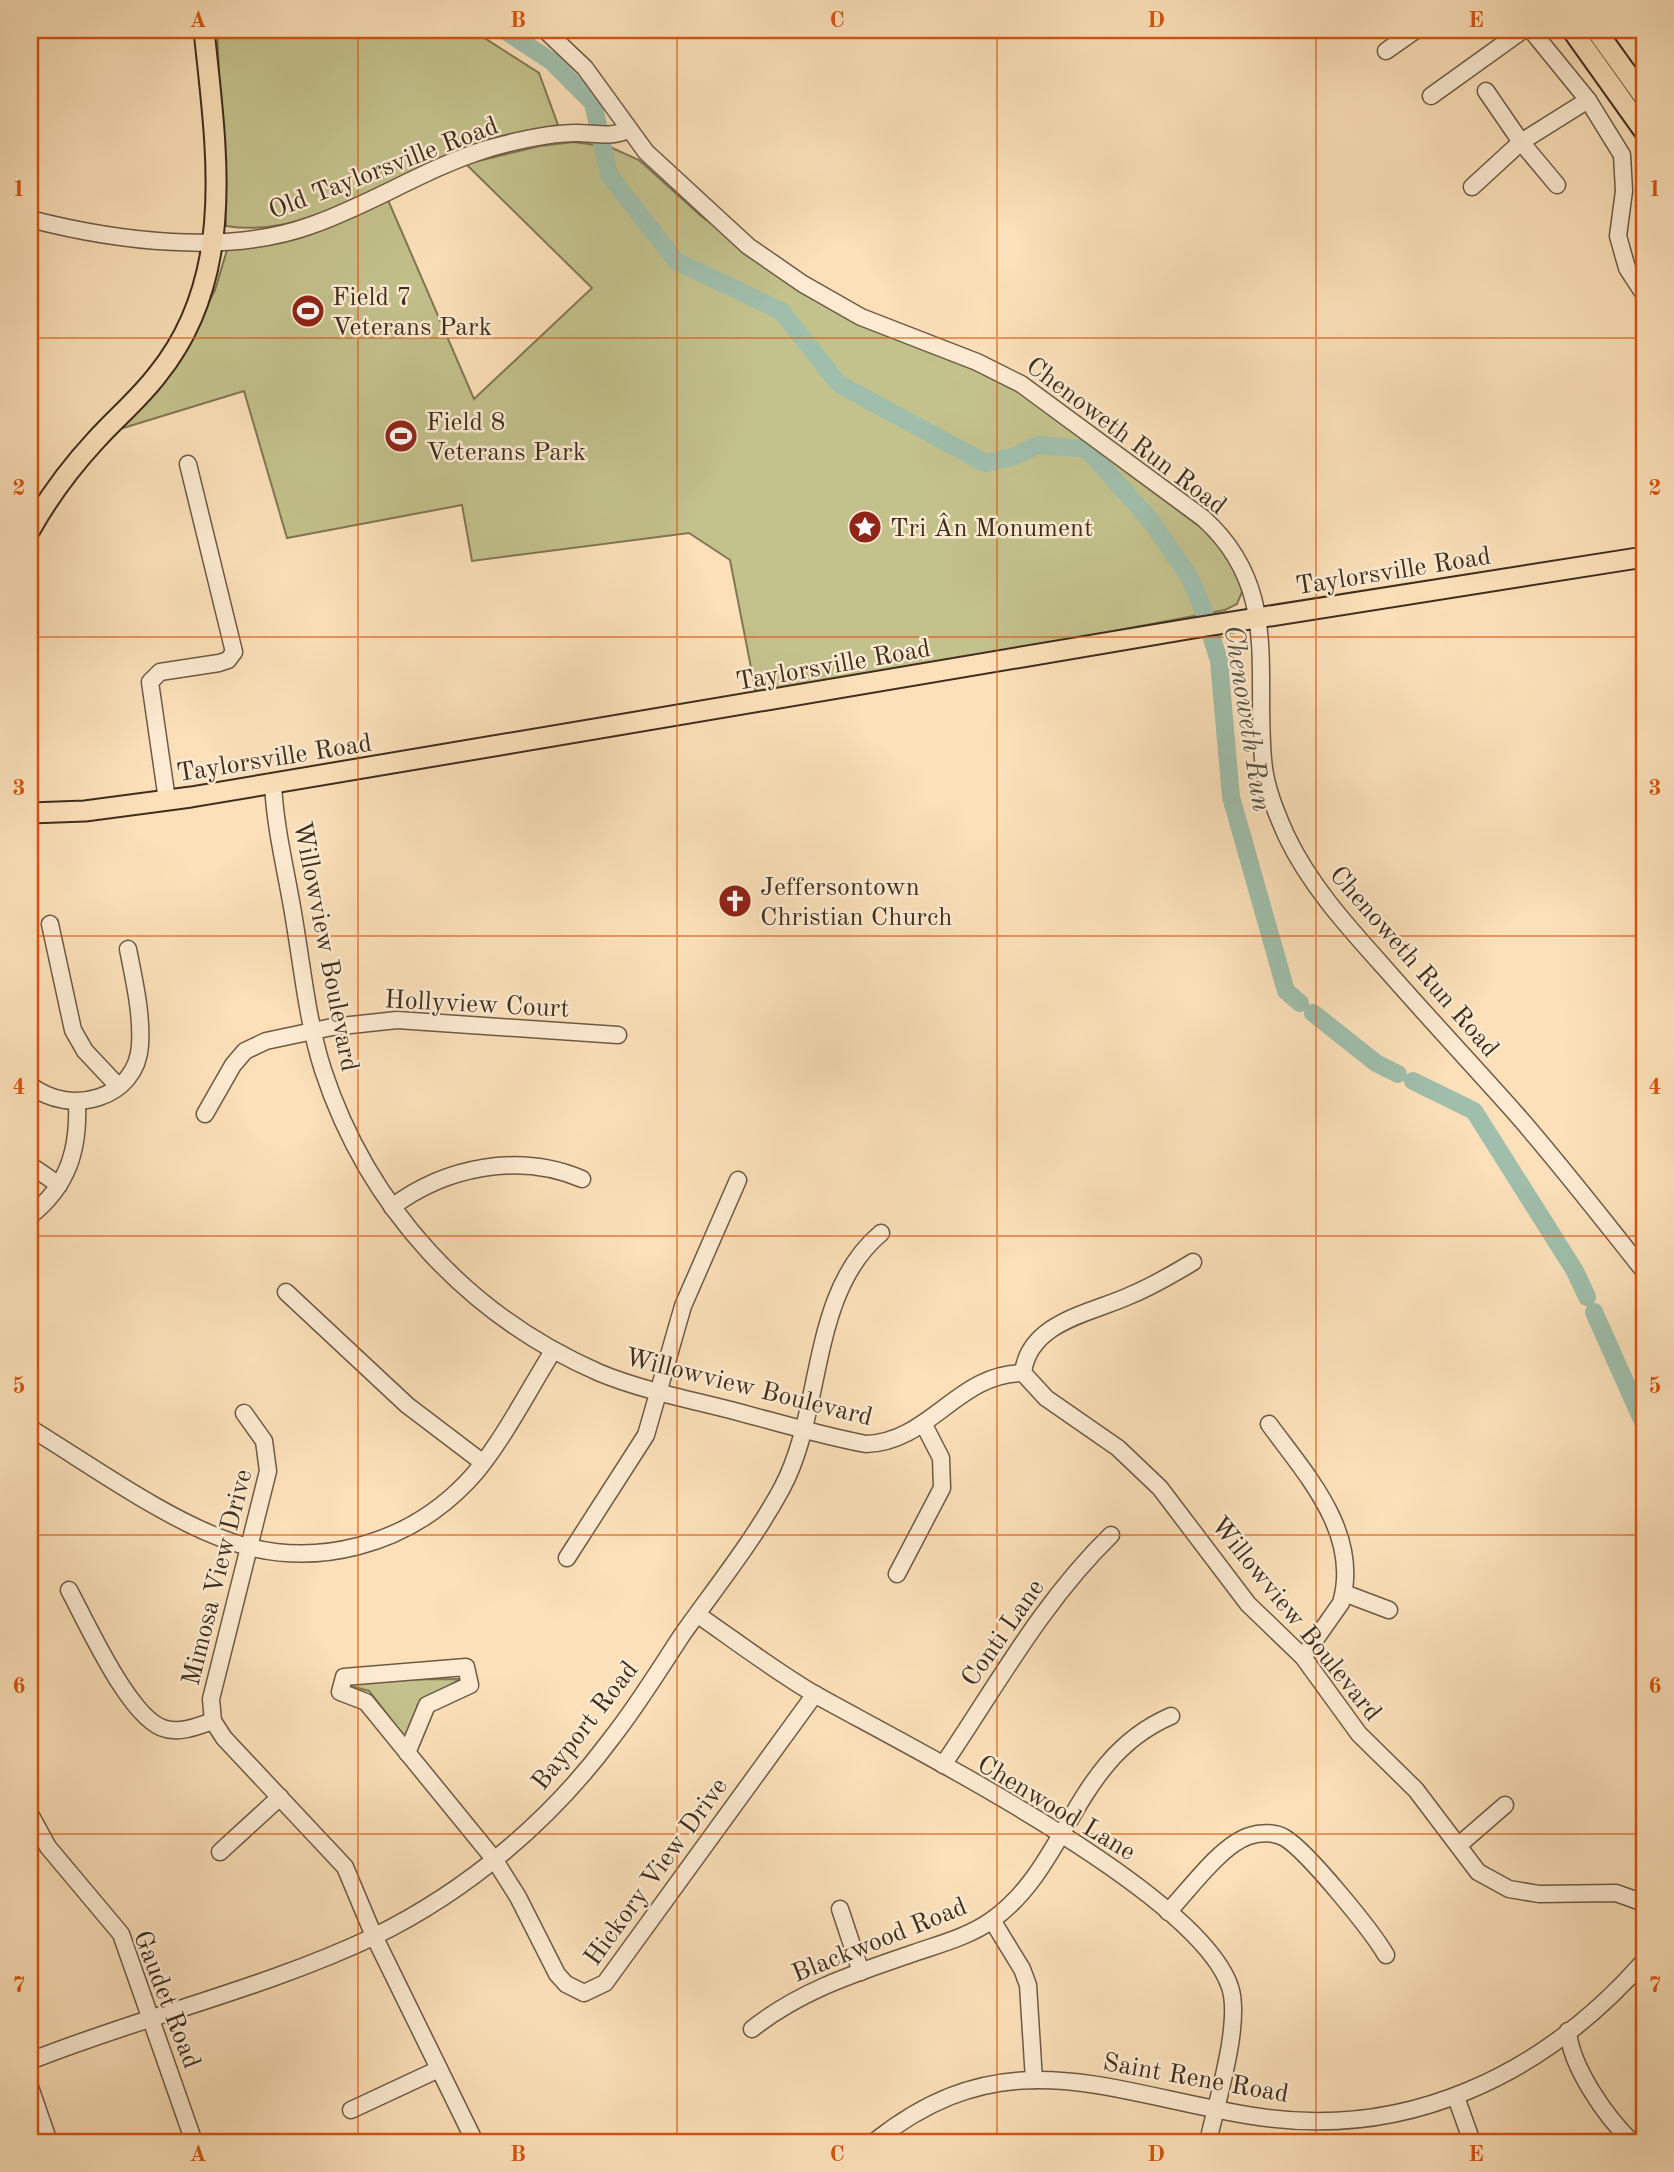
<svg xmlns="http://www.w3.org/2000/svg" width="1674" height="2172" viewBox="0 0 1674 2172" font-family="'Old Standard TT',serif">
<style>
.green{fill:#c3c18c;stroke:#817754;stroke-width:2}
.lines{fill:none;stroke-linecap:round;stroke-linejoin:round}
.river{stroke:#9fbeab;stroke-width:18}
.minor-casing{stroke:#6e5a44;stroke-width:19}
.major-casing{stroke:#3f2d1d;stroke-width:23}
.minor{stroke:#fcebd2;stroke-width:16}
.major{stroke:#fbe0b9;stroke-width:19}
.grid{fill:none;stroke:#d7550e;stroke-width:2;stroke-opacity:0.55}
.labels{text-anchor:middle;stroke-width:5;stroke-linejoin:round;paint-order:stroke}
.street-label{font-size:26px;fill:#3f2d1d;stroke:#fcebd2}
.poi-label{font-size:26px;fill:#3f2d1d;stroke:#fcebd2;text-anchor:start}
.water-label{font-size:28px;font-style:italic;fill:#575140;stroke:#fcebd2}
.neatline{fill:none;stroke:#d7550e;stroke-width:2.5}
.grid-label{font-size:23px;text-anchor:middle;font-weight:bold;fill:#d7550e}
</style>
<rect width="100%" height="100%" fill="#fbe0b9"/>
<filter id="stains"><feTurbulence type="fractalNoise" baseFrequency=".00286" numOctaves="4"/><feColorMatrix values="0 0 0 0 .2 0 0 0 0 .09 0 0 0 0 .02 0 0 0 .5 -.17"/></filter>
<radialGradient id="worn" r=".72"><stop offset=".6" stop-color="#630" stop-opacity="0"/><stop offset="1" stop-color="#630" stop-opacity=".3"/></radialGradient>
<!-- green -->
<g class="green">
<path d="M217,30H472L539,73L558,125C532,131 503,133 479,143C401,173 311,240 226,226Z"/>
<path d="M574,142L610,147L639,160L701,216L794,285L874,330L970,366L1021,393L1211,535L1225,551L1244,587L1237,604L1225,610L1015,650L756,693L730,560L689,533L472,561L462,505L287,538L244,391L120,429L177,364L215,290L227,250L328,228L388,200L474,399L592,288L466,164L540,146Z"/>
<path d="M460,1679L418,1704L407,1740L369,1691L350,1686L351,1680Z"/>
</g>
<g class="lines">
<!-- river -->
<g class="river">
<path d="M504,30L551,61L593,103L609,175L676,261L781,311L839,384L985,463L1013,457L1038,445L1087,449L1151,521L1190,578L1204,612L1219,661L1231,797L1286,991L1300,1003"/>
<path d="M1313,1013L1376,1063L1398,1074"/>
<path d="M1413,1081L1474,1111L1575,1271L1587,1297"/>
<path d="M1594,1312L1644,1424"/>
</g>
<defs>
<g id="minor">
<path d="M545,30L585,68L646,152L748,246L803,284L861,317L977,362L1021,384L1203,518C1280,587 1255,668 1263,759C1265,786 1275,810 1286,835C1309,884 1347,926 1383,966C1425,1014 1468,1060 1510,1107C1557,1160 1600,1216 1644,1271"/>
<path d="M1531,30L1588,100L1622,155L1624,191L1618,236L1627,268L1644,294"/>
<path d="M1386,51L1416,30"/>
<path d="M1486,91L1521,142L1557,185"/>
<path d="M1431,96L1523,30"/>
<path d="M1472,187L1521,142L1588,100"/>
<path d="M30,219C115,241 228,256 312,225C372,204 426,168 487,149C515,141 547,133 576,133C595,133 610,138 628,130"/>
<path d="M273,783C275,831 288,878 295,925C303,973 308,1023 323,1070C368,1207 468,1316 600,1373C644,1391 692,1400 738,1412C780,1423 823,1436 866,1444C930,1442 958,1373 1023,1373L1046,1398L1118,1448L1160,1488L1248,1604L1303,1657L1359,1734L1416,1790L1478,1872L1509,1889L1539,1894L1616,1893L1644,1903"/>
<path d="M167,800L150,682L160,672L219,663L228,660L234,652L188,464"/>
<path d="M50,924L73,1030L85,1051L118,1086"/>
<path d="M30,1085C70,1117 137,1099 140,1045C142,1013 134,980 128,949"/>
<path d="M205,1114L233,1065L245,1051L266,1041L332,1027L397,1020L618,1035"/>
<path d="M30,1165L59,1185"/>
<path d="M392,1207C445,1167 519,1152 582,1179"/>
<path d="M30,1216C68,1186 79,1150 77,1103"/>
<path d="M286,1292L407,1405L482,1462"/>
<path d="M1023,1373C1029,1321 1093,1313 1131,1295C1153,1286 1173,1274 1193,1262"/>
<path d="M244,1413L264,1441L268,1471L211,1699L213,1721L224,1738L345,1867L374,1936L475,2142"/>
<path d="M1269,1424C1307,1476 1361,1534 1341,1603L1303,1657"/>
<path d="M30,1428C89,1464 168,1521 232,1542C315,1570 406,1545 466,1483C497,1452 529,1389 553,1351"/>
<path d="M567,1558L646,1435L683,1306L738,1180"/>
<path d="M897,1574L942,1488L941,1458L924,1425"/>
<path d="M69,1590C87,1623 131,1722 166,1729C182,1733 198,1726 213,1721"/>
<path d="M1344,1593L1389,1610"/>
<path d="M698,1615C737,1642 775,1671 816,1695C909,1747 1198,1891 1230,1987C1242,2023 1216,2104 1208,2142"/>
<path d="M407,1753L427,1705L470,1685L466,1667L344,1677L340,1692L366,1702L494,1859L518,1897L557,1974L566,1984L584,1993L605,1983L815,1694"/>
<path d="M943,1765C996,1687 1042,1602 1111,1535"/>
<path d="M30,1814L48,1847L121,1934L194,2142"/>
<path d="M1459,1845L1505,1805"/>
<path d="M220,1852L280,1797"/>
<path d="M840,1909L861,1972"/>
<path d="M1168,1912C1189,1890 1221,1845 1249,1836C1261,1832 1275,1832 1285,1838C1308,1852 1372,1931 1386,1955"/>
<path d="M992,1920L1022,1969L1028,1985L1034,2080"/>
<path d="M752,2029C801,1990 856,1973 914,1953C940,1944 970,1936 992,1920C1069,1865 1073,1758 1171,1716"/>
<path d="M1568,2031C1571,2067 1606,2117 1632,2142"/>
<path d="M30,2061C143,2016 266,1988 375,1936C467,1891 550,1821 611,1739C637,1706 659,1670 682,1635C716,1587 754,1540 782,1488C824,1410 809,1293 881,1233"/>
<path d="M30,2087L49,2142"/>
<path d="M1456,2097L1472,2142"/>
<path d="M351,2110L439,2069"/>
<path d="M874,2142C1006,2036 1108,2093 1253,2116C1406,2141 1544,2075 1644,1961"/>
</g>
<g id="major">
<path d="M1572,30L1644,131"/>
<path d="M1596,30L1644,97"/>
<path d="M30,530C48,498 71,467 96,440C116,418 140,398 158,374C238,275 216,147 204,30"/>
<path d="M30,813L85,811L191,797L1194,628L1644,557"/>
</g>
</defs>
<!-- minor casing -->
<use href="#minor" class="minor-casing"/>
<!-- major casing -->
<use href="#major" class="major-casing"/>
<!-- minor -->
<use href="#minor" class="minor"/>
<!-- major -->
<use href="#major" class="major"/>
</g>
<!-- grid -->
<path class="grid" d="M358,30V2142M677,30V2142M997,30V2142M1316,30V2142M30,338H1644M30,637H1644M30,936H1644M30,1236H1644M30,1535H1644M30,1834H1644"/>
<!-- icons -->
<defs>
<symbol id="stadium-disc" viewBox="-11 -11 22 22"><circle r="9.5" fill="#8f2418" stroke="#fcebd2"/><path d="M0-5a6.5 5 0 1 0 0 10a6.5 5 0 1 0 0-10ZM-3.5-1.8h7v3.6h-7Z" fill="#fff"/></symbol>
<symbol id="sight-disc" viewBox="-11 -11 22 22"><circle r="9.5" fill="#8f2418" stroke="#fcebd2"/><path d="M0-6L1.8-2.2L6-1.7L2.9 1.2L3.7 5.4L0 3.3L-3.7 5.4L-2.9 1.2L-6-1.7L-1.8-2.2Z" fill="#fff"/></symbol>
<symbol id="church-disc" viewBox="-11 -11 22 22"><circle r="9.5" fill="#8f2418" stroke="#fcebd2"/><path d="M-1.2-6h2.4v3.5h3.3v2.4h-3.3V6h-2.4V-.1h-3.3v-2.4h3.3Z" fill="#fff"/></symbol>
</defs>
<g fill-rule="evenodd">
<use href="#stadium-disc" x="289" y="292" width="38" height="38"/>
<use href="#stadium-disc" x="382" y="417" width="38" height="38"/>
<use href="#sight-disc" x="846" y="508" width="38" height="38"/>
<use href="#church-disc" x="716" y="882" width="38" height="38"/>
</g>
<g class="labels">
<!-- street labels -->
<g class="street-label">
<text transform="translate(383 167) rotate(-21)" y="9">Old Taylorsville Road</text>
<text transform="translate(1127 435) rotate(37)" y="9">Chenoweth Run Road</text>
<text transform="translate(1393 570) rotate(-9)" y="9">Taylorsville Road</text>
<text transform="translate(833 664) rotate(-10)" y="9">Taylorsville Road</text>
<text transform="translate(274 757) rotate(-9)" y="9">Taylorsville Road</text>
<text transform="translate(327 946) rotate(79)" y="9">Willowview Boulevard</text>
<text transform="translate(1415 961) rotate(49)" y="9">Chenoweth Run Road</text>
<text transform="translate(477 1003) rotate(3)" y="9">Hollyview Court</text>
<text transform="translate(749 1386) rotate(14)" y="9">Willowview Boulevard</text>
<text transform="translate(216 1577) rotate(-76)" y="9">Mimosa View Drive</text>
<text transform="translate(1297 1618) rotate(51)" y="9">Willowview Boulevard</text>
<text transform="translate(1002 1632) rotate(-55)" y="9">Conti Lane</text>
<text transform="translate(584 1725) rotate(-52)" y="9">Bayport Road</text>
<text transform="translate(1057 1807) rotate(31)" y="9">Chenwood Lane</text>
<text transform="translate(655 1871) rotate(-54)" y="9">Hickory View Drive</text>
<text transform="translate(879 1939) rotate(-22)" y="9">Blackwood Road</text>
<text transform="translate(168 1999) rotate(69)" y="9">Gaudet Road</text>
<text transform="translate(1196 2077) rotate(10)" y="9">Saint Rene Road</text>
</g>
<!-- poi labels -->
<g class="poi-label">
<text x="332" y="305">Field 7<tspan x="332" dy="30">Veterans Park</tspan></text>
<text x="426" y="430">Field 8<tspan x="426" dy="30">Veterans Park</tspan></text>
<text x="890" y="536">Tri Ân Monument</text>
<text x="760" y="895">Jeffersontown<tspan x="760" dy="30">Christian Church</tspan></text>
</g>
<!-- water labels -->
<g class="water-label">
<text transform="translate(1249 718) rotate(81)" y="10">Chenoweth Run</text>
</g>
</g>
<!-- margin -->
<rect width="1674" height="2172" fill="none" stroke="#fbe0b9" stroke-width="77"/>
<rect x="38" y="38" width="1598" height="2096" class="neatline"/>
<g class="grid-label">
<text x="198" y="27">A</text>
<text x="518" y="27">B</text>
<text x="837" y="27">C</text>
<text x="1156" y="27">D</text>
<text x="1476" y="27">E</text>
<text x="19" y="196">1</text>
<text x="1655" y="196">1</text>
<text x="19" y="495">2</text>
<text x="1655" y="495">2</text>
<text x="19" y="795">3</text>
<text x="1655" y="795">3</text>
<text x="19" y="1094">4</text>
<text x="1655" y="1094">4</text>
<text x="19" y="1393">5</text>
<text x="1655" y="1393">5</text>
<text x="19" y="1693">6</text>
<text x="1655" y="1693">6</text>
<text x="19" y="1992">7</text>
<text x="1655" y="1992">7</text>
<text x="198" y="2161">A</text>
<text x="518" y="2161">B</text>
<text x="837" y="2161">C</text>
<text x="1156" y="2161">D</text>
<text x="1476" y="2161">E</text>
</g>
<rect width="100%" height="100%" filter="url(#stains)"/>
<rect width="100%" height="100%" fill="url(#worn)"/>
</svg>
